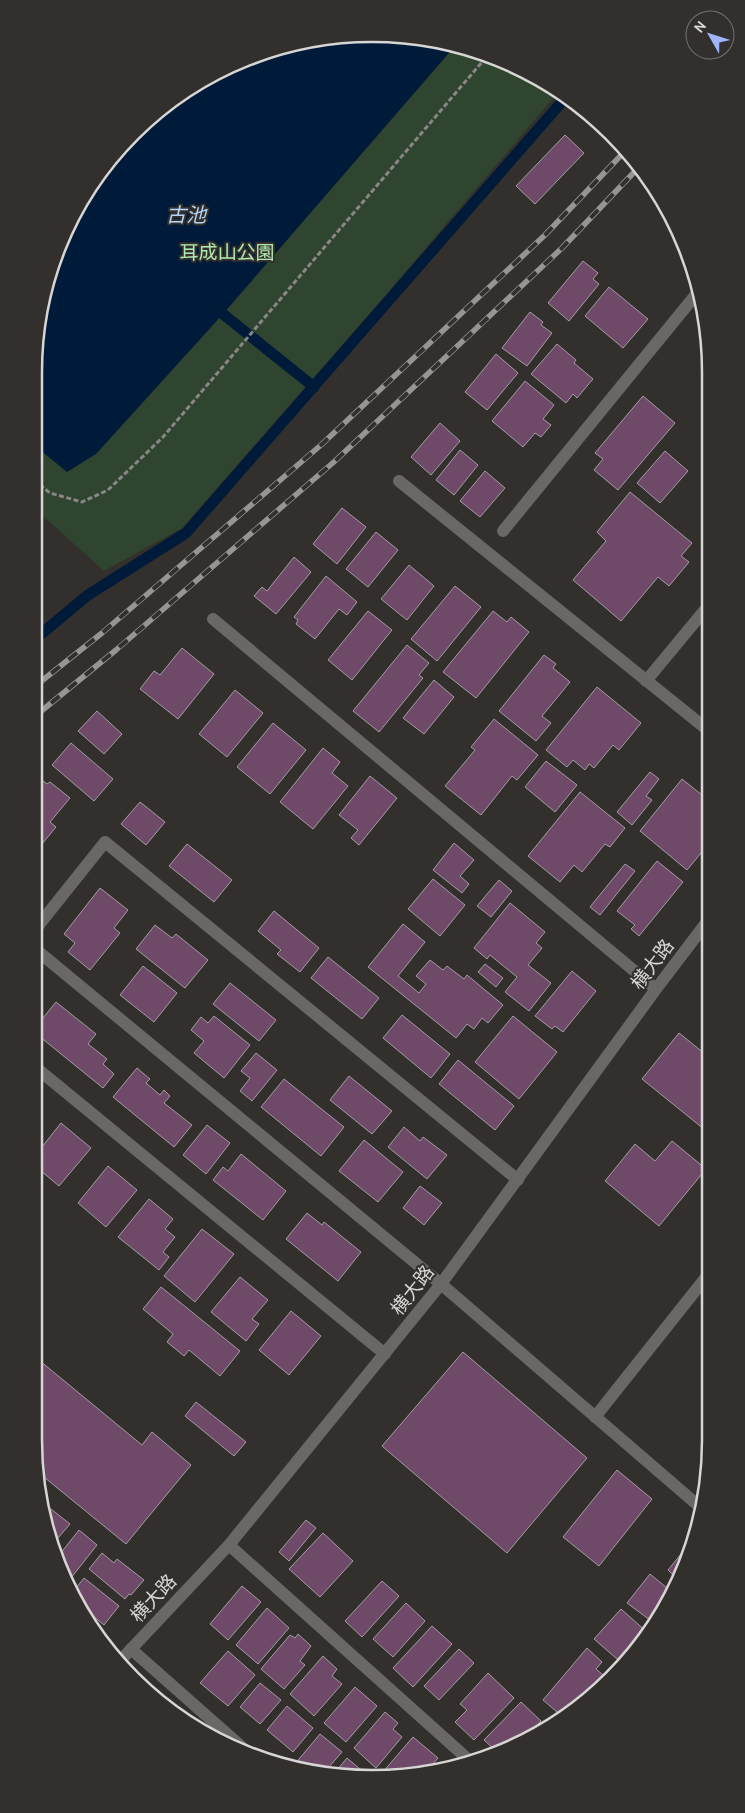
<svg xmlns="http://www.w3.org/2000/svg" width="745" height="1813" viewBox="0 0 745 1813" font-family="Cabin,'Noto Sans JP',sans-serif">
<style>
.green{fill:#304530}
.water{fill:#001b39}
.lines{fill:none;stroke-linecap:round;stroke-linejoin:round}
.stream{stroke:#001b39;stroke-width:11}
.building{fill:#6e4968;stroke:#a29ea2}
.path{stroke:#898785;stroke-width:3;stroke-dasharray:5 2.5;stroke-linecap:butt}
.minor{stroke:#6a6764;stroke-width:12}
.rail-casing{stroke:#979593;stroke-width:5.5}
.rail{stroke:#322f2d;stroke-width:4;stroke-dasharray:11;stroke-linecap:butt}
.labels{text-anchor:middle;stroke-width:4;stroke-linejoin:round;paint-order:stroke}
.park-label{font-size:19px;fill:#afe9af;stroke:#322f2d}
.street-label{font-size:19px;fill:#d7d6d4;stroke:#322f2d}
.water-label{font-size:20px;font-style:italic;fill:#b3d4f6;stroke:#322f2d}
.rim{fill:none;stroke:#d7d6d4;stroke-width:2.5}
</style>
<rect width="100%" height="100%" fill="#322f2d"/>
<!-- green -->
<path class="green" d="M350,34L416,37L481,52L560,90L384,297L182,528L104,571L34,508V373L52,264L79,203L118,149L166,104L222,69L285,45Z"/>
<!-- water -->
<path class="water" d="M350,34L416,37L455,46L223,314L96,454L67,472L34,445V373L52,264L79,203L118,149L166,104L222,69L285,45Z"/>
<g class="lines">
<!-- stream -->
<g class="stream">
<path d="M223,314L314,387"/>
<path d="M34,640L88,595L186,533L567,96"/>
</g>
</g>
<!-- building -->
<g class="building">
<path d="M565,135L584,153L535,204L516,186Z"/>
<path d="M583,261L598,273L593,279L599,284L569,321L548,303Z"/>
<path d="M609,287L648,319L623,348L585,316Z"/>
<path d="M530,312L543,322L541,325L552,333L527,366L502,348Z"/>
<path d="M557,344L576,360L574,363L593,379L577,398L573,394L566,403L531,374Z"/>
<path d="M496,354L518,373L487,410L465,392Z"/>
<path d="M525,381L554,405L543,419L551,425L541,437L535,433L523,447L492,421Z"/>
<path d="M643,396L675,423L618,490L594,470L603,459L595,453Z"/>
<path d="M440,423L460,441L431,475L411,457Z"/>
<path d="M460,450L478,465L454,495L436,480Z"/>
<path d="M665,451L688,471L660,503L637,483Z"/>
<path d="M485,471L505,488L480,517L460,501Z"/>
<path d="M630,492L692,543L681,556L689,562L669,586L658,577L621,621L573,580L606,541L597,532Z"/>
<path d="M342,508L366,527L337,564L313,544Z"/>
<path d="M376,532L398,550L368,587L346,569Z"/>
<path d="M294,557L311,572L276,614L254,596L262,587L267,591Z"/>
<path d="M409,565L434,586L407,620L381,599Z"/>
<path d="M326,576L357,602L347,615L339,609L315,639L296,624L298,620L294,617Z"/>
<path d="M455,586L481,607L437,661L411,639Z"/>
<path d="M368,611L392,630L352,680L328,660Z"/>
<path d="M493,611L507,622L511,617L529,632L476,698L443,672Z"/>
<path d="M407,645L429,663L419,675L423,678L379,732L353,711Z"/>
<path d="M182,648L214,674L178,719L140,689L154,671L160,675Z"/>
<path d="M544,655L556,664L553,668L570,682L542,716L551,723L536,741L499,711Z"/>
<path d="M434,680L454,697L424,734L403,718Z"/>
<path d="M597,687L641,723L619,750L613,745L594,768L589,764L585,770L573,760L567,767L546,750Z"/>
<path d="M235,690L263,713L227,757L199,734Z"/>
<path d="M97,711L122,734L104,754L78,731Z"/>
<path d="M494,719L538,755L517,780L512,776L481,815L445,786L475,750L471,747Z"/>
<path d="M273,723L306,750L270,794L237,767Z"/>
<path d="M71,743L113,779L94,801L52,765Z"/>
<path d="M323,748L340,762L332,773L348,786L313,829L280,802Z"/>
<path d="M546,761L577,785L555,812L525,787Z"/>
<path d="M650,772L659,779L646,796L652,800L632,825L617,812Z"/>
<path d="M370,776L397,798L359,845L351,838L358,830L339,815Z"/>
<path d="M39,778L47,784L50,782L70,798L50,822L56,827L42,844L36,839L34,842V785Z"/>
<path d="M709,778L710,842L687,870L640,831L682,779L702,795L709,786L705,783Z"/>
<path d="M580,792L625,828L610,847L605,844L582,872L574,865L560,882L528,856Z"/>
<path d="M140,802L165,822L146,845L121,824Z"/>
<path d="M454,843L474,860L460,876L469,884L462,893L433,870Z"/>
<path d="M187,844L232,880L214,902L169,866Z"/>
<path d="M657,861L683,882L639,936L631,929L635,925L617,911Z"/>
<path d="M625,864L635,871L600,915L590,907Z"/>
<path d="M433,879L465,905L440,936L408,909Z"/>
<path d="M499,880L512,891L491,917L477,906Z"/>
<path d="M100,888L128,910L114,928L120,933L90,970L68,952L75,943L64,934Z"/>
<path d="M510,903L545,932L536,943L542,948L528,965L551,983L529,1011L505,992L517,977L490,955L487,959L474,948Z"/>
<path d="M274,911L319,948L300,972L277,954L281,950L258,931Z"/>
<path d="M403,924L425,942L398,976L419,993L426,984L416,976L430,960L443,970L447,966L464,979L467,975L503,1005L488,1023L482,1018L474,1029L467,1024L456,1038L368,967Z"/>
<path d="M155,925L172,938L176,934L208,960L185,988L136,949Z"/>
<path d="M328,957L379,998L362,1019L311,978Z"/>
<path d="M485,964L503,978L496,987L478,972Z"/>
<path d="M143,966L177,993L154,1022L120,995Z"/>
<path d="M572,971L596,991L563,1032L555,1026L552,1029L535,1016Z"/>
<path d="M230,983L276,1020L259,1041L213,1004Z"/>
<path d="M56,1002L96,1034L88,1044L107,1059L103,1064L114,1074L103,1088L34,1032V1029Z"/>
<path d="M402,1015L450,1054L431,1078L383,1038Z"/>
<path d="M214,1016L250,1045L224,1078L194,1053L204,1041L191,1030L201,1017L208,1023Z"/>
<path d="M513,1016L557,1052L519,1099L475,1062Z"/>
<path d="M679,1033L710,1058V1134L642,1079Z"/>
<path d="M256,1053L277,1070L252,1101L240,1091L250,1078L241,1071Z"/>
<path d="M458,1060L514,1106L495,1130L439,1084Z"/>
<path d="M137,1068L150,1079L146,1083L160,1095L164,1090L170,1096L164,1103L192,1125L174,1147L113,1097Z"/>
<path d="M349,1076L392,1111L372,1134L330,1100Z"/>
<path d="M284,1079L344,1127L321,1156L261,1107Z"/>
<path d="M61,1123L91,1148L59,1186L34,1165V1157Z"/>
<path d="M207,1125L230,1143L206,1174L183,1155Z"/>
<path d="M404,1127L420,1141L423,1137L447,1155L427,1179L388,1147Z"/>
<path d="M364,1140L403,1172L378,1202L339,1171Z"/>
<path d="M672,1141L706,1169L659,1226L605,1181L635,1144L655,1161Z"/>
<path d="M241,1154L286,1191L263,1220L213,1180L223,1167L228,1171Z"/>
<path d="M108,1166L137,1190L106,1227L78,1203Z"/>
<path d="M420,1186L442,1203L424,1225L403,1208Z"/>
<path d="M149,1199L173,1219L165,1229L175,1237L163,1252L169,1257L159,1270L118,1237Z"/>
<path d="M307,1213L322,1225L324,1222L361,1252L338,1281L286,1239Z"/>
<path d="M202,1229L234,1254L195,1302L164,1276Z"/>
<path d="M240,1277L268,1300L252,1319L259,1324L246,1341L211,1312Z"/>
<path d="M161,1287L240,1351L220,1376L189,1350L184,1356L167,1342L173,1334L143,1309Z"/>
<path d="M291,1311L321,1336L289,1375L259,1350Z"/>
<path d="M463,1352L587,1458L507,1553L382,1446Z"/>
<path d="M34,1356L142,1445L152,1432L191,1465L126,1544L39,1473L34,1440Z"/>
<path d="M196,1402L246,1442L234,1456L185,1416Z"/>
<path d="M617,1470L652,1499L599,1566L563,1537Z"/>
<path d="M51,1509L70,1524L51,1546L46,1515Z"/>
<path d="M306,1520L316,1528L289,1561L279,1552Z"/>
<path d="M79,1530L97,1545L67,1583L56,1559Z"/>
<path d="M323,1533L353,1561L320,1597L289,1569Z"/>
<path d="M695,1537L693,1549L677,1579L668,1570Z"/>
<path d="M102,1553L114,1563L117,1559L144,1580L131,1595L129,1594L125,1599L89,1569Z"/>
<path d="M650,1574L667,1588L669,1586L672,1588L654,1623L627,1603Z"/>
<path d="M84,1578L119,1606L104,1625L75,1601L72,1593Z"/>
<path d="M382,1581L399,1596L362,1637L345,1621Z"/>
<path d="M242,1586L261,1602L228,1640L210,1624Z"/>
<path d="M406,1603L425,1621L393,1657L373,1639Z"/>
<path d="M267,1608L289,1628L258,1664L236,1645Z"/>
<path d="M621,1609L648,1633L641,1647L624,1665L594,1639Z"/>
<path d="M432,1626L452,1644L413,1687L393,1668Z"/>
<path d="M298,1634L311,1646L300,1661L305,1665L284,1689L261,1669L290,1635L295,1638Z"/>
<path d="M587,1648L602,1662L596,1669L610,1681L596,1695L564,1718L543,1700Z"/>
<path d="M459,1649L474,1663L439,1700L424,1686Z"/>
<path d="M228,1651L255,1675L228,1706L200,1683Z"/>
<path d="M323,1656L337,1669L332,1676L342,1684L314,1716L290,1694Z"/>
<path d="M488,1673L514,1698L474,1740L455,1722L467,1710L460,1704Z"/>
<path d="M260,1683L281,1700L260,1724L240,1707Z"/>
<path d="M355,1687L377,1706L346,1742L324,1723Z"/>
<path d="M521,1702L541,1721L523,1741L496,1751L484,1740Z"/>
<path d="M287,1706L313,1728L293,1752L267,1730Z"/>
<path d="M385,1712L398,1723L393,1729L402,1737L376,1768L354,1748Z"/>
<path d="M320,1734L342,1752L322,1775L299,1770L294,1765Z"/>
<path d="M413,1737L438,1758L425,1773L384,1775L382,1773Z"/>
<path d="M347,1758L367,1775L332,1776Z"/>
</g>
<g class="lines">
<!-- path -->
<path class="path" d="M34,480L50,493L82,502L108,490L163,437L488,55"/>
<!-- minor -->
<g class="minor">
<path d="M399,481L709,731"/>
<path d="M503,531L698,292"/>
<path d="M213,619L656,989"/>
<path d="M646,681L709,605"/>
<path d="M34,931L105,842L518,1180"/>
<path d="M34,948L441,1284L700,1507"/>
<path d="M34,1066L385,1354"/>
<path d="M595,1417L711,1271"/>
<path d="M229,1545L470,1761"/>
<path d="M131,1649L252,1756"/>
<path d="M118,1663L229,1545L441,1284L656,989L710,918"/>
</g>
<defs>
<g id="rail">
<path d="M34,687L102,633L321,445L545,235L627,149"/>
<path d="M34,717L116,650L335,461L562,248L639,167"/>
</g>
</defs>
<!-- rail casing -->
<use href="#rail" class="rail-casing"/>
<!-- rail -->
<use href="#rail" class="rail"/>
</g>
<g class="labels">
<!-- park labels -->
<g class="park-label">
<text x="227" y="259">耳成山公園</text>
</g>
<!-- street labels -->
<g class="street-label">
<text transform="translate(652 964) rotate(-53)" y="7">横大路</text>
<text transform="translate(412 1290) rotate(-52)" y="7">横大路</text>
<text transform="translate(153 1598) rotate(-47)" y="7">横大路</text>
</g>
<!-- water labels -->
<g class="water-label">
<text x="186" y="222">古池</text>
</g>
</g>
<!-- crop -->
<path d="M0 0H745V1813H0ZM372 42H372A330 330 0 0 1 702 372V1440A330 330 0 0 1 372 1770H372A330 330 0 0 1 42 1440V372A330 330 0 0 1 372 42Z" fill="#322f2d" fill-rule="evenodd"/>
<path class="rim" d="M372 42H372A330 330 0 0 1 702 372V1440A330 330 0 0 1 372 1770H372A330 330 0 0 1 42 1440V372A330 330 0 0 1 372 42Z"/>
<!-- north arrow -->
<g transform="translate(710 35) rotate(309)"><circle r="24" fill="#322f2d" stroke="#747270"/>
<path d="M0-4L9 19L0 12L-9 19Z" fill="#9eb4fd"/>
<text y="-8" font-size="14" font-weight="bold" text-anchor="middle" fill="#d7d6d4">N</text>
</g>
</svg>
